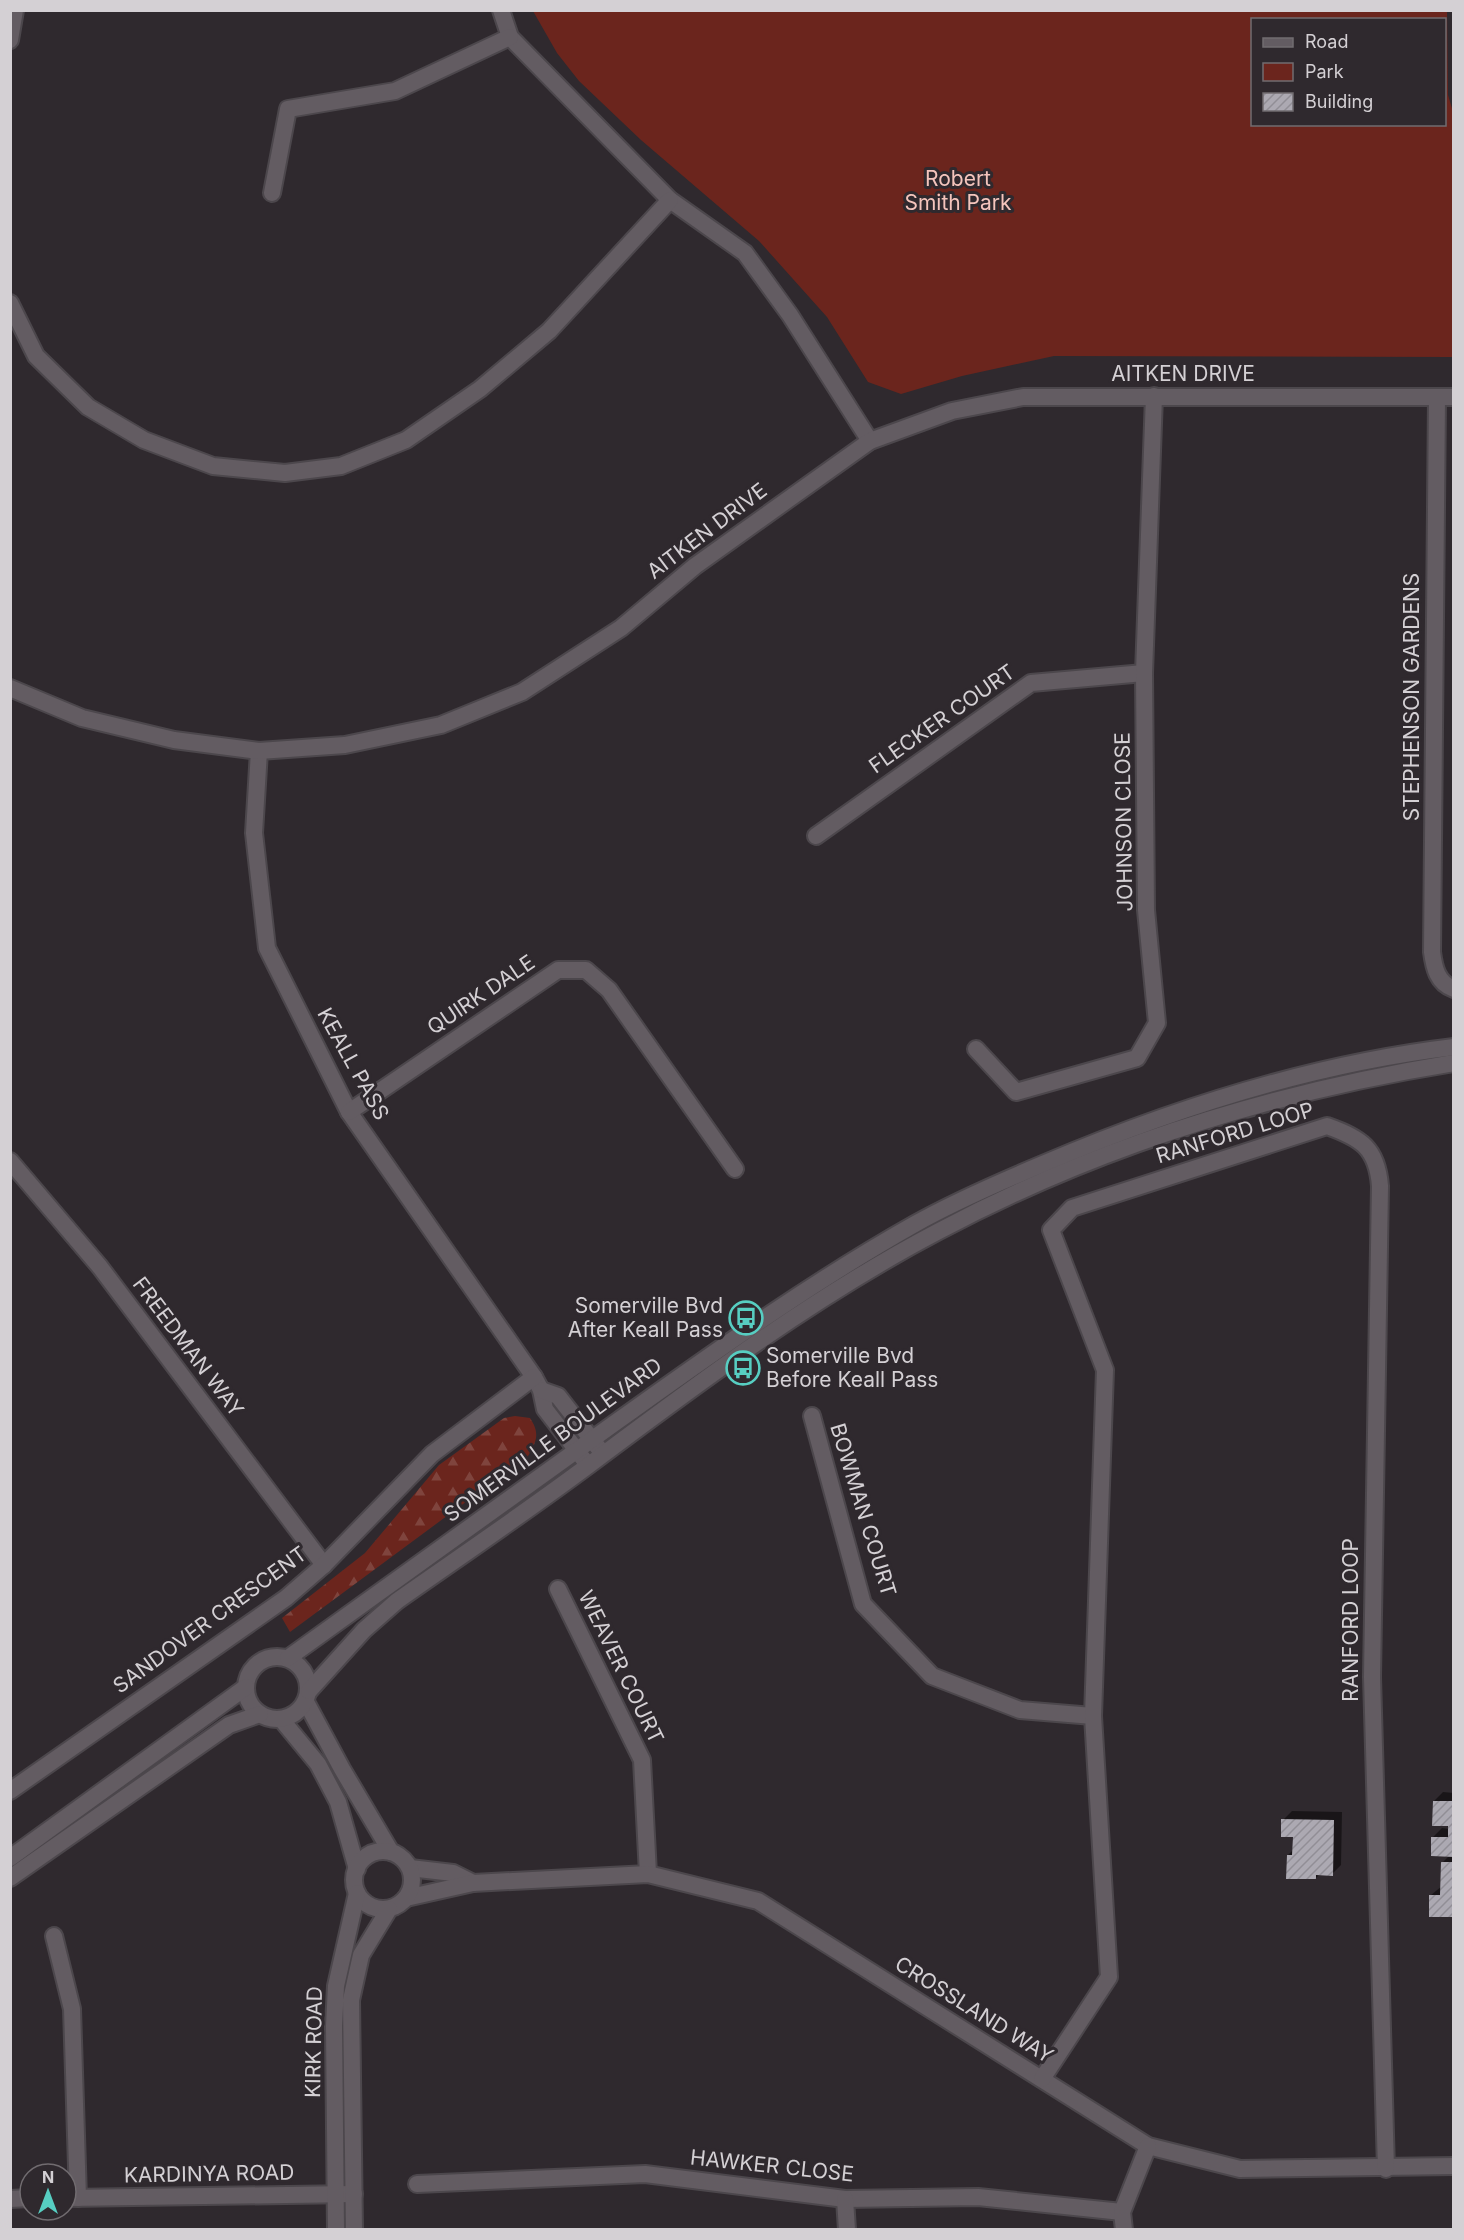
<svg xmlns="http://www.w3.org/2000/svg" width="1464" height="2240" viewBox="0 0 1464 2240" font-family="Inter,sans-serif">
<style>
.green{fill:#6b251d;fill-rule:evenodd}
.forest{fill:url(#forest-firs)}
.shadow{fill:#0007}
.building{fill:url(#building-hatch)}
.lines{fill:none;stroke-linecap:round;stroke-linejoin:round}
.minor-casing{stroke:#4c474c;stroke-width:20}
.tertiary-casing{stroke:#4c474c;stroke-width:20}
.secondary-casing{stroke:#4c474c;stroke-width:20}
.minor{stroke:#635c62;stroke-width:16}
.tertiary{stroke:#635c62;stroke-width:16}
.secondary{stroke:#635c62;stroke-width:16}
.labels{text-anchor:middle;stroke-width:6;stroke-linejoin:round;paint-order:stroke}
.park-label{font-size:21px;fill:#f4c4bc;stroke:#2f292e}
.street-label{font-size:21px;fill:#d4d0d4;stroke:#2f292e}
.poi-label{font-size:21px;fill:#d4d0d4;stroke:#2f292e;text-anchor:end}
</style>
<defs>
<pattern id="forest-firs" width="22" height="20" patternUnits="userSpaceOnUse" patternTransform="scale(1.5)"><rect width="22" height="20" fill="#6b251d"/><path d="M5 1l3.5 6h-7zM16 11l3.5 6h-7z" fill="#7f443d"/></pattern>
<pattern id="building-hatch" width="6" height="6" patternUnits="userSpaceOnUse" patternTransform="scale(1.5)"><rect width="6" height="6" fill="#aca9b2"/><path d="M-1 1l2-2M0 6l6-6M5 7l2-2" fill="none" stroke="#918e96"/></pattern>
</defs>
<rect width="100%" height="100%" fill="#2f292e"/>
<!-- green -->
<path class="green" d="M533,11H1447L1448,95L1454,115L1453,357L1054,356L962,376L901,394L868,382L827,317L759,241L641,140L579,81L557,53ZM1252,20H1444V124H1252Z"/>
<!-- forest -->
<path class="forest" d="M515,1416L530,1418C540,1433 537,1441 528,1456L290,1632L282,1618L365,1553L439,1465L504,1418Z"/>
<!-- shadow -->
<g class="shadow">
<path d="M1443,1792L1454,1793V1916L1431,1895L1442,1886V1863L1450,1855L1433,1837L1442,1828L1449,1829L1434,1801Z"/>
<path d="M1292,1811L1342,1812L1341,1865L1332,1874H1320L1316,1878L1288,1855L1294,1849V1836L1283,1820Z"/>
</g>
<!-- building -->
<g class="building">
<path d="M1433,1801H1454V1857L1431,1856V1837H1448V1826H1432Z"/>
<path d="M1281,1819L1334,1820L1333,1876L1316,1875V1879H1286L1287,1855H1292L1293,1837H1281Z"/>
<path d="M1441,1862H1454V1917H1429V1895H1440Z"/>
</g>
<g class="lines">
<defs>
<g id="minor">
<path d="M501,10L510,37L670,200L745,253L790,315L870,441"/>
<path d="M10,40L15,10"/>
<path d="M272,193L288,109L395,91L510,37"/>
<path d="M10,303L36,356L88,407L144,440L213,466L285,473L341,466L406,440L480,389L549,331L670,200"/>
<path d="M1437,397L1432,952C1434,967 1437,983 1454,989"/>
<path d="M259,751L254,833L267,948L349,1112L534,1377L541,1390L545,1409L588,1465"/>
<path d="M816,836L1031,683L1144,673"/>
<path d="M976,1049L1016,1092L1137,1058L1157,1023L1146,910L1144,673L1154,396"/>
<path d="M349,1112L558,970H586L609,990L735,1169"/>
<path d="M10,1161L100,1267L324,1565"/>
<path d="M541,1390L558,1396L600,1450"/>
<path d="M812,1416L863,1604L932,1676L1020,1710L1093,1716"/>
<path d="M558,1589L642,1760L648,1874"/>
<path d="M10,1791L286,1598L324,1565L432,1454L534,1377"/>
<path d="M410,1868L453,1873L473,1883"/>
<path d="M406,1898L473,1883L648,1874L758,1901L1148,2146L1240,2169L1454,2166"/>
<path d="M54,1936L72,2009L78,2198"/>
<path d="M1042,2079L1109,1977L1093,1716L1105,1370L1051,1230L1072,1208L1327,1126C1361,1138 1377,1148 1380,1186L1372,1677L1386,2169"/>
<path d="M417,2184L645,2174L845,2199L978,2197L1122,2212"/>
<path d="M66,2198L354,2194"/>
<path d="M10,2199L30,2198"/>
<path d="M845,2199L847,2230"/>
<path d="M1124,2230L1122,2212L1148,2146"/>
</g>
<g id="tertiary">
<path d="M10,688L82,718L174,740L259,751L345,745L441,725L522,692L621,628L695,566L870,441L952,411L1023,397H1454"/>
<path d="M306,1702L342,1769L391,1852"/>
<path d="M281,1719L318,1764L338,1802L357,1869"/>
<circle cx="383" cy="1880" r="29"/>
<path d="M336,2230L334,2026L336,1986L357,1893"/>
<path d="M354,2230L351,2000L361,1955L389,1909"/>
</g>
<g id="secondary">
<circle cx="277" cy="1688" r="31"/>
<path d="M288,1658C399,1579 509,1499 619,1420C716,1351 812,1282 915,1224C956,1201 1000,1182 1043,1164C1174,1108 1311,1064 1454,1047"/>
<path d="M309,1691L364,1630L397,1601C461,1556 526,1512 589,1465C701,1381 815,1296 939,1231C1101,1145 1274,1092 1454,1063"/>
<path d="M10,1858L246,1687"/>
<path d="M10,1878L229,1725L260,1714"/>
</g>
</defs>
<!-- minor casing -->
<use href="#minor" class="minor-casing"/>
<!-- tertiary casing -->
<use href="#tertiary" class="tertiary-casing"/>
<!-- secondary casing -->
<use href="#secondary" class="secondary-casing"/>
<!-- minor -->
<use href="#minor" class="minor"/>
<!-- tertiary -->
<use href="#tertiary" class="tertiary"/>
<!-- secondary -->
<use href="#secondary" class="secondary"/>
</g>
<!-- icons -->
<defs>
<symbol id="bus-ring" viewBox="-11 -11 22 22"><circle r="9.5" fill="#2f292e" stroke="#57cec2" stroke-width="1.5"/><path d="M-5-6H5V4H4V6H2V4H-2V6H-4V4H-5ZM-3.5-4V0h7V-4ZM-3.5 1.2v1.5H-2V1.2ZM2 1.2v1.5H3.5V1.2Z" fill="#57cec2"/></symbol>
</defs>
<g fill-rule="evenodd">
<use href="#bus-ring" x="727" y="1299" width="38" height="38"/>
<use href="#bus-ring" x="724" y="1349" width="38" height="38"/>
</g>
<g class="labels">
<!-- park labels -->
<g class="park-label">
<text x="958" y="186">Robert<tspan x="958" dy="24">Smith Park</tspan></text>
</g>
<!-- street labels -->
<g class="street-label">
<text x="1183" y="381">AITKEN DRIVE</text>
<text transform="translate(707 531) rotate(-37)" y="7">AITKEN DRIVE</text>
<text transform="translate(1412 697) rotate(-90)" y="7">STEPHENSON GARDENS</text>
<text transform="translate(942 719) rotate(-35)" y="7">FLECKER COURT</text>
<text transform="translate(1124 822) rotate(-91)" y="7">JOHNSON CLOSE</text>
<text transform="translate(481 995) rotate(-34)" y="7">QUIRK DALE</text>
<text transform="translate(353 1064) rotate(61)" y="7">KEALL PASS</text>
<text transform="translate(1235 1133) rotate(-17)" y="7">RANFORD LOOP</text>
<text transform="translate(188 1347) rotate(53)" y="7">FREEDMAN WAY</text>
<text transform="translate(553 1440) rotate(-36)" y="7">SOMERVILLE BOULEVARD</text>
<text transform="translate(863 1510) rotate(73)" y="7">BOWMAN COURT</text>
<text transform="translate(210 1620) rotate(-36)" y="7">SANDOVER CRESCENT</text>
<text transform="translate(1351 1620) rotate(-90)" y="7">RANFORD LOOP</text>
<text transform="translate(621 1667) rotate(64)" y="7">WEAVER COURT</text>
<text transform="translate(974 2010) rotate(32)" y="7">CROSSLAND WAY</text>
<text transform="translate(314 2042) rotate(-89)" y="7">KIRK ROAD</text>
<text transform="translate(772 2166) rotate(6)" y="7">HAWKER CLOSE</text>
<text transform="translate(209 2174) rotate(-1)" y="7">KARDINYA ROAD</text>
</g>
<!-- poi labels -->
<g class="poi-label">
<text x="723" y="1313">Somerville Bvd<tspan x="723" dy="24">After Keall Pass</tspan></text>
<text x="766" y="1363" text-anchor="start">Somerville Bvd<tspan x="766" dy="24">Before Keall Pass</tspan></text>
</g>
</g>
<!-- border -->
<rect width="1464" height="2240" fill="none" stroke="#d4d0d4" stroke-width="24"/>
<!-- legend -->
<rect x="1251" y="18" width="195" height="108" fill="#2f292e" stroke="#716c70" stroke-width="1.5"/>
<rect x="1263" y="38" width="30" height="9" fill="#635c62" stroke="#716c70" stroke-width="1.5"/>
<text x="1305" y="48" font-size="18" fill="#d4d0d4">Road</text>
<rect x="1263" y="63" width="30" height="18" fill="#6b251d" stroke="#716c70" stroke-width="1.5"/>
<text x="1305" y="78" font-size="18" fill="#d4d0d4">Park</text>
<rect x="1263" y="93" width="30" height="18" fill="url(#building-hatch)" stroke="#716c70" stroke-width="1.5"/>
<text x="1305" y="108" font-size="18" fill="#d4d0d4">Building</text>
<!-- north arrow -->
<g transform="translate(48 2192)"><circle r="28" fill="#2f292e" stroke="#716c70" stroke-width="1.5"/>
<path d="M0-4.5L10 22L0 15L-10 22Z" fill="#57cec2"/>
<text y="-9" font-size="16" font-weight="bold" text-anchor="middle" fill="#d4d0d4">N</text>
</g>
</svg>
